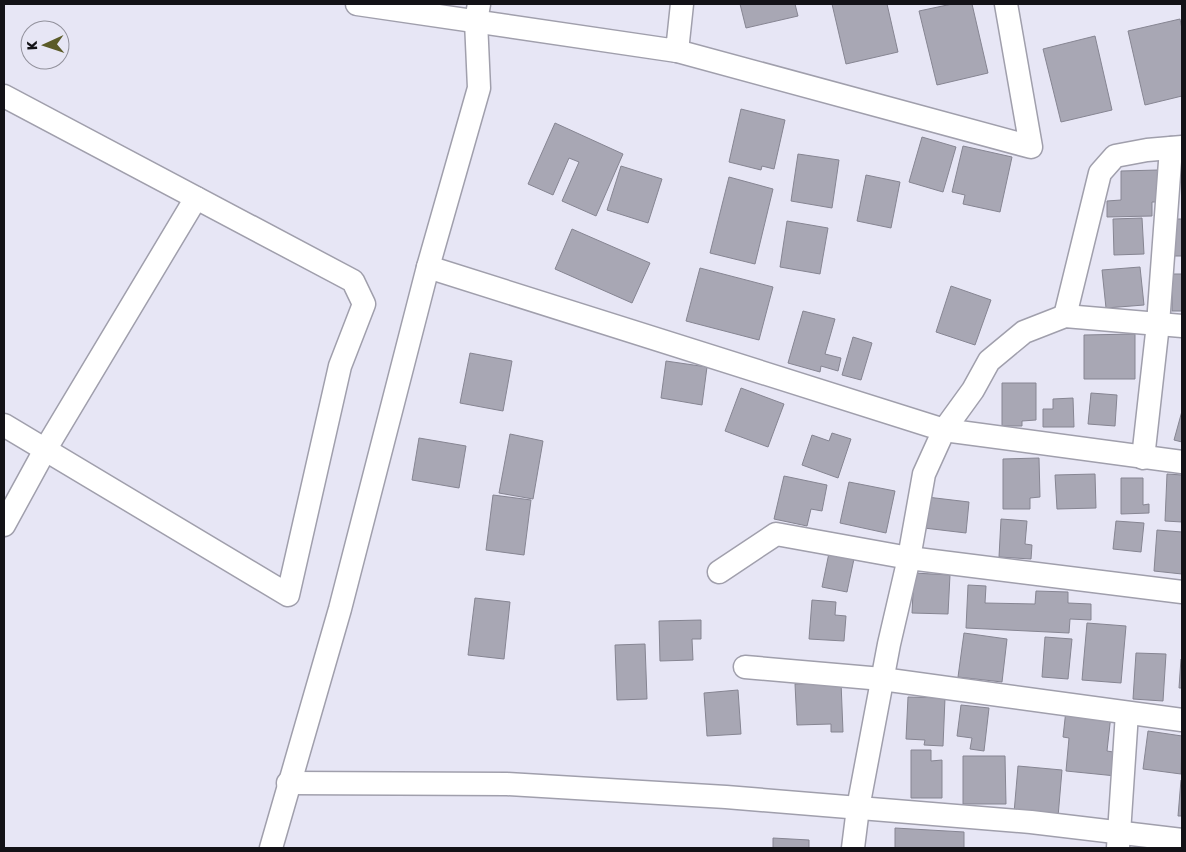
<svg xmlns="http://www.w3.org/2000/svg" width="1186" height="852" viewBox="0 0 1186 852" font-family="Rubik,sans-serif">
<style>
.building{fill:#a8a7b4;stroke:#868592}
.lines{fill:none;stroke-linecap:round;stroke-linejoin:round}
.minor-casing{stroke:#a09fac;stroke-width:25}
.minor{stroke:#fff;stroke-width:22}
</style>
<rect width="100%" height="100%" fill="#e7e6f5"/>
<!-- building -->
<g class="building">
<path d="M740,4H795L798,16L746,28Z"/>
<path d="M832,4H887L898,52L846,64Z"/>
<path d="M952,4H972L988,73L937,85L919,11Z"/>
<path d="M1180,19L1182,29V96L1145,105L1128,31Z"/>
<path d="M1095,36L1112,110L1061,122L1043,49Z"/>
<path d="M741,109L785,120L774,169L762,166L761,170L729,162Z"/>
<path d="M555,123L623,154L596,216L562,201L579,162L569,158L553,195L528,184Z"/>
<path d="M922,137L956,147L943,192L909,182Z"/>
<path d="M963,146L1012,157L1000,212L963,204L965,195L952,192Z"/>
<path d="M798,154L839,160L832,208L791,201Z"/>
<path d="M621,166L662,179L648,223L607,210Z"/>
<path d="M1158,170L1159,202H1152V216L1107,217V201L1121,200V171Z"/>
<path d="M866,175L900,182L891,228L857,221Z"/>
<path d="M729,177L773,189L755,264L710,253Z"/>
<path d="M1142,218L1144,254L1114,255L1113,219Z"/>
<path d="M1173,219H1182V256H1174Z"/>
<path d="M787,221L828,228L820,274L780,267Z"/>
<path d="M572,229L650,263L632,303L555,269Z"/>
<path d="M1140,267L1144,305L1106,308L1102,270Z"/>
<path d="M700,268L773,287L759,340L686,321Z"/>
<rect x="1172" y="274" width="10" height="37"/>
<path d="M951,286L991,300L975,345L936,332Z"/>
<path d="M803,311L835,319L825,354L841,358L838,371L821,366L820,372L788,363Z"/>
<path d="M1135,334V379H1084V335Z"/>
<path d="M853,337L872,343L861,380L842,375Z"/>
<path d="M470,353L512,361L503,411L460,403Z"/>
<path d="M666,361L707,367L702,405L661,398Z"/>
<path d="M1002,383H1036V420L1022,421V426H1002Z"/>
<path d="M741,388L784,404L768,447L725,431Z"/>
<path d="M1091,393L1117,395L1115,426L1088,424Z"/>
<path d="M1073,398L1074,427H1043V409H1053V399Z"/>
<path d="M1182,411V442L1174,440Z"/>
<path d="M832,433L851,439L838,478L802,465L812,435L829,441Z"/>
<path d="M510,434L543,441L533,499L499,493Z"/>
<path d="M419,438L466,446L459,488L412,480Z"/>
<path d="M1039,458L1040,497L1030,498V509H1003V459Z"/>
<path d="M1095,474L1096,508L1057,509L1055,475Z"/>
<path d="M1167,474L1182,475V522L1165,521Z"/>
<path d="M784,476L827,485L822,511L811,509L807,526L774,519Z"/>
<path d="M1121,478H1143V505L1149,504V513L1121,514Z"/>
<path d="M849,482L895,491L886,533L840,523Z"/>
<path d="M493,495L531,500L524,555L486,550Z"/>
<path d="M927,497L969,502L966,533L924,528Z"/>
<path d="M1001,519L1027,521L1025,544L1032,545L1031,559L999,557Z"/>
<path d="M1116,521L1144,523L1141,552L1113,549Z"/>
<path d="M1157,530L1182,532V574L1154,571Z"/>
<path d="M830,548L855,554L847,592L822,587Z"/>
<path d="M914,573L950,575L948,614L912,613Z"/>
<path d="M968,585L986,586L985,603L1035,604L1036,591L1068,592V603L1091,604V620L1070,619L1069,633L966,628Z"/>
<path d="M475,598L510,602L504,659L468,655Z"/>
<path d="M812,600L836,602L835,615L846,616L844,641L809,639Z"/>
<path d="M701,620V639H692L693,660L660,661L659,621Z"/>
<path d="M1087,623L1126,626L1121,683L1082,680Z"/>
<path d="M964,633L1007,639L1002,682L958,677Z"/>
<path d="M1045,637L1072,639L1068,679L1042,677Z"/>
<path d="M645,644L647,699L617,700L615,645Z"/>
<path d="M1136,653L1166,654L1163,701L1133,699Z"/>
<path d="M1181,659H1182V688H1179Z"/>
<path d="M841,682L843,732H831V724L797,725L795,684Z"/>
<path d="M738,690L741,734L707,736L704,693Z"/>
<path d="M908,697L945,698L943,746L924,745L925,740L906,739Z"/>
<path d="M961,705L989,708L984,751L970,749L972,738L957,736Z"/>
<path d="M1066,710L1111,715L1107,751L1119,753L1116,776L1066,771L1069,738L1063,737Z"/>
<path d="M1148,731L1182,736L1181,774L1143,769Z"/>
<path d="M911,750H931V761L942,760V798H911Z"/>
<path d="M963,756H1005L1006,804H963Z"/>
<path d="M1018,766L1062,770L1058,817L1014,813Z"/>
<path d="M1181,780H1182V816H1178Z"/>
<path d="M895,828L964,832V848H895Z"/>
<path d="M773,838L809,840V848H773Z"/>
</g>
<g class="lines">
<defs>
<g id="minor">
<path d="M357,4L677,51L682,4"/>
<path d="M677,51L1031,147L1006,4"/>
<path d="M4,96L353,281L364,304L340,366L288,595L4,425"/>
<path d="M428,267L944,430L1182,462"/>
<path d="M1065,316L1100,173L1115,156L1147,150L1182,147"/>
<path d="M1143,458L1158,324L1171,148"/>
<path d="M4,525L45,450L196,198"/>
<path d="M719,572L776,534L909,558L1182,592"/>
<path d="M745,667L882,679L1182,720"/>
<path d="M288,783L507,784L726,797L1031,822L1182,840"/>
<path d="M271,848L340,609L428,267L479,88L476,21L479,4"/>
<path d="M853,848L858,808L889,644L909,558L924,474L944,430L973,390L989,361L1024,332L1065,316L1182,326"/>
<path d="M1118,848L1127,713"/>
</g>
</defs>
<!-- minor casing -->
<use href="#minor" class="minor-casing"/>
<!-- minor -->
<use href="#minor" class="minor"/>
</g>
<!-- border -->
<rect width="1186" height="852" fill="none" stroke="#131217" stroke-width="10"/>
<!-- north arrow -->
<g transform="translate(45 45) rotate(267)"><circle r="24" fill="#e7e6f5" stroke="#92919c"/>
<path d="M0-4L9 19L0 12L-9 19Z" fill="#5b5b28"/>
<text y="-8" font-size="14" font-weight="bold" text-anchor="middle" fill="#131217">K</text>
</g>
</svg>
